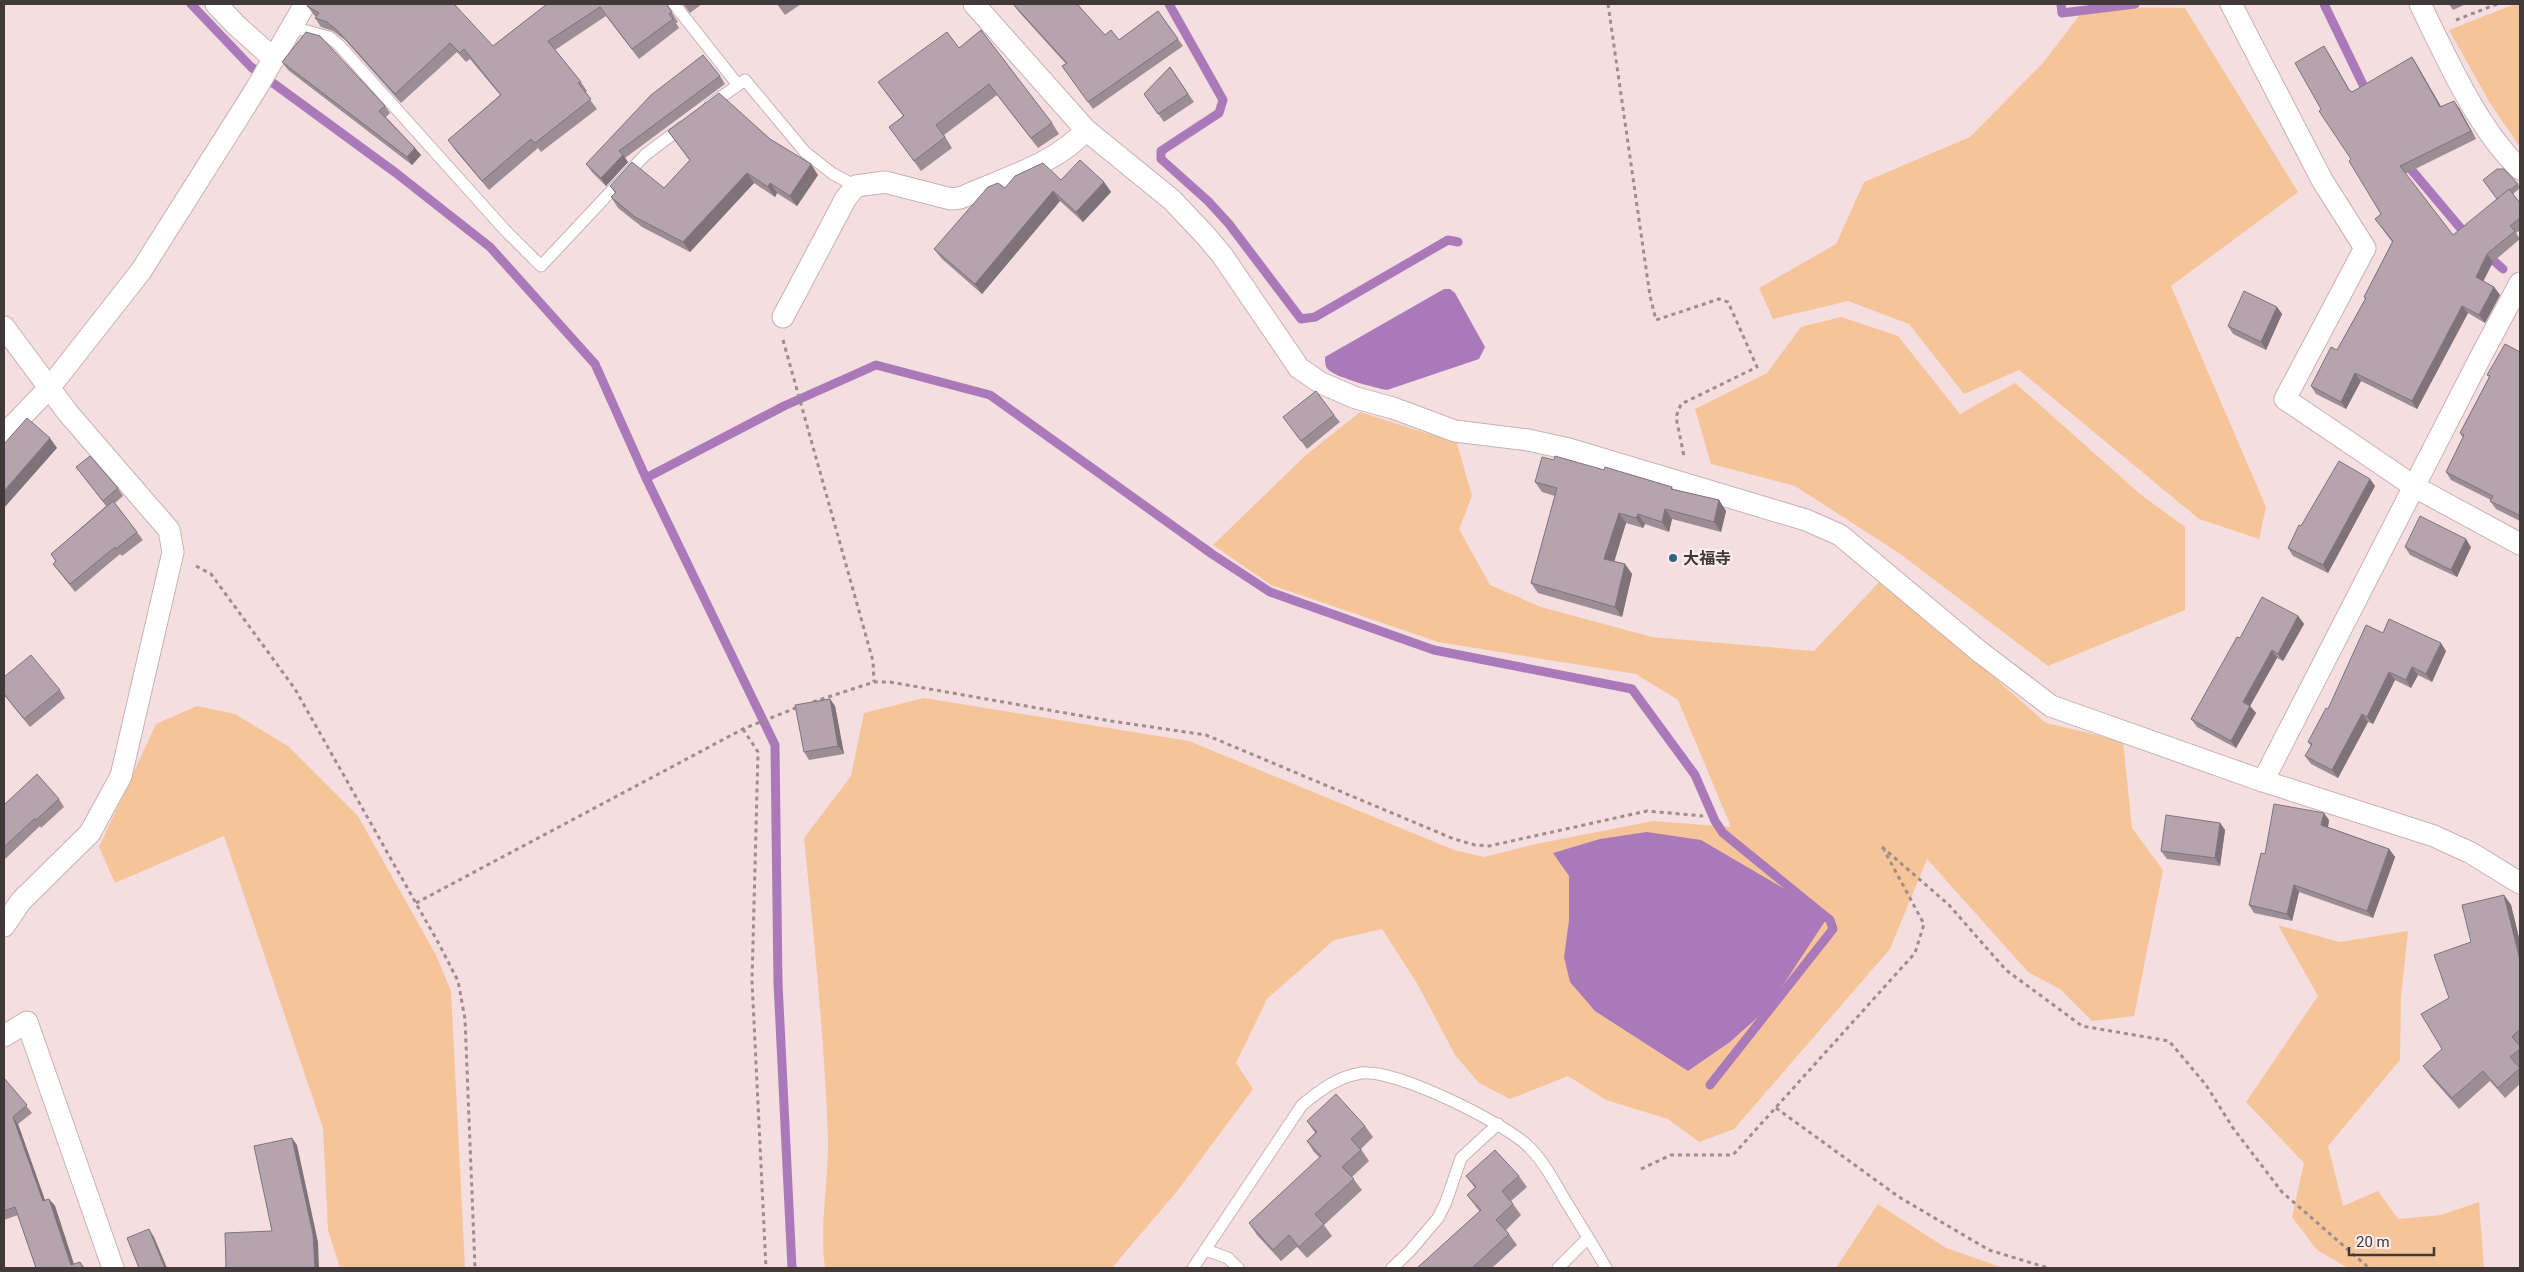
<svg xmlns="http://www.w3.org/2000/svg" width="2524" height="1272" viewBox="0 0 2524 1272" font-family="Roboto,'Noto Sans JP',sans-serif">
<style>
.green{fill:#f5c599;fill-rule:evenodd}
.water{fill:#a979b9}
.lines{fill:none;stroke-linecap:round;stroke-linejoin:round}
.stream{stroke:#a979b9;stroke-width:9}
.lane-casing{stroke:#c7b2b4;stroke-width:13}
.street-casing{stroke:#c7b2b4;stroke-width:23}
.path{stroke:#9d8d8f;stroke-width:3;stroke-dasharray:4 4;stroke-linecap:butt}
.lane{stroke:#fff;stroke-width:11}
.street{stroke:#fff;stroke-width:21}
.wall{fill:#9c8d95}
.shaded-wall{fill:#7f7379}
.building{fill:#b5a4ad;stroke:#7f7379}
.poi-dot{fill:#326381;stroke:#feedee;stroke-width:2}
.labels{text-anchor:middle;stroke-width:4.5;stroke-linejoin:round;paint-order:stroke}
.poi-label{font-size:16px;font-weight:bold;fill:#403839;stroke:#feedee;text-anchor:start}
</style>
<rect width="100%" height="100%" fill="#f4dee0"/>
<!-- green -->
<g class="green">
<path d="M2515,4H2520V147L2490,103L2449,30Z"/>
<path d="M2086,7L2185,8L2298,192L2171,286L2266,507L2259,539L2199,519L2019,370L1964,394L1909,324L1848,301L1773,319L1759,288L1836,244L1864,182L1970,137L2042,64Z"/>
<path d="M1841,317L1898,336L1960,414L2015,383L2140,494L2185,527V610L2048,666L1899,553L1795,486L1711,464L1695,409L1767,373L1801,327Z"/>
<path d="M1360,412L1457,443L1472,496L1459,529L1490,585L1541,607L1652,637L1814,651L1882,579L2046,723L2123,741L2132,828L2163,870L2134,1016L2092,1021L2060,989L2028,972L1927,859L1890,949L1734,1129L1699,1142L1668,1119L1606,1100L1568,1076L1510,1099L1479,1083L1455,1055L1418,985L1382,929L1334,940L1267,999L1236,1063L1253,1089L1178,1190L1112,1268H825C819,1224 829,1180 828,1136C824,1037 814,937 804,838L851,776L864,713L924,698L1189,741L1454,850L1484,857L1536,844L1653,821L1731,827L1678,700L1636,674L1438,642L1271,585L1213,545L1305,456ZM1554,853L1767,1008L1730,1042L1688,1071L1564,957L1569,920V875Z"/>
<path d="M197,706L235,714L288,746L358,816L436,955L451,991L465,1268H340L328,1230L323,1128L224,836L115,883L99,847L156,724Z"/>
<path d="M2278,925L2340,942L2408,931L2401,997L2400,1060L2328,1146L2343,1206L2378,1191L2398,1219L2441,1215L2479,1202L2484,1268H2348L2317,1250L2292,1217L2304,1163L2246,1102L2318,996Z"/>
<path d="M1878,1204L1946,1248L2004,1268H1836Z"/>
</g>
<!-- water -->
<g class="water">
<path d="M1444,289H1450L1455,293L1485,347L1479,359L1387,390C1375,388 1339,378 1330,371C1325,368 1325,362 1325,357Z"/>
<path d="M1647,832L1701,840L1829,915L1768,1008L1730,1042L1688,1071L1595,1011L1570,982L1564,957L1569,920V876L1553,853L1600,839Z"/>
</g>
<g class="lines">
<!-- stream -->
<g class="stream">
<path d="M191,4L251,67L396,173L490,247L595,364L646,478L775,745L778,983L792,1268"/>
<path d="M1169,4L1223,100L1219,113L1161,151V159L1208,201L1229,224L1301,319L1315,317L1448,240L1458,242"/>
<path d="M2061,4L2062,13L2135,4"/>
<path d="M2324,4L2368,95"/>
<path d="M2404,161L2468,237"/>
<path d="M2485,253L2503,269"/>
<path d="M646,478L784,406L876,365L990,395L1212,554L1270,592L1434,650L1632,689L1695,775L1715,821L1723,833L1830,920L1833,929L1710,1085"/>
</g>
<defs>
<g id="lane">
<path d="M674,4L738,85"/>
<path d="M292,27L329,37L339,45L504,229L541,266L645,155L682,127"/>
<path d="M710,105L745,80L805,152L833,174L856,186"/>
<path d="M1206,1250L1228,1258L1238,1268"/>
<path d="M1193,1268L1302,1105C1319,1091 1337,1077 1361,1073C1394,1068 1505,1123 1529,1147C1544,1162 1554,1181 1565,1200C1579,1223 1593,1245 1606,1268"/>
<path d="M1392,1268L1410,1251L1438,1218L1446,1202L1461,1158L1498,1124"/>
<path d="M1558,1268L1588,1238"/>
</g>
<g id="street">
<path d="M216,4L236,25L274,59"/>
<path d="M974,4L1086,130L1172,200L1206,236L1222,255L1299,368L1321,383L1356,398L1393,408L1455,431L1528,440L1569,449L1806,520L1840,535L1980,652L2051,706L2263,781L2434,836L2471,853L2520,883"/>
<path d="M2231,4L2322,180L2365,248L2285,399L2415,487L2520,544"/>
<path d="M2420,4C2446,57 2477,128 2520,169"/>
<path d="M783,317L846,198L856,186L885,182L951,199L960,198C1001,179 1055,165 1086,130"/>
<path d="M4,327L68,413L169,530L173,552L121,776L90,833L21,901L4,926"/>
<path d="M4,435L50,387L141,271L256,89L305,4"/>
<path d="M2263,781L2480,358L2520,283"/>
<path d="M4,1036L27,1022L113,1268"/>
</g>
</defs>
<!-- lane casing -->
<use href="#lane" class="lane-casing"/>
<!-- street casing -->
<use href="#street" class="street-casing"/>
<!-- path -->
<g class="path">
<path d="M1608,4L1650,296L1656,320L1719,299L1728,302L1757,367L1681,404L1676,417L1684,456"/>
<path d="M2456,20L2497,4"/>
<path d="M783,340L873,661L874,682"/>
<path d="M196,566L211,574L295,689L439,944L458,981L465,1019L475,1268"/>
<path d="M813,702L874,682H890L1111,721L1206,735L1454,839L1475,845L1489,846L1647,811L1703,816"/>
<path d="M743,729L758,752L752,981L766,1268"/>
<path d="M1882,847L1948,904L2006,970L2082,1026L2169,1041L2206,1085L2233,1128L2282,1192L2369,1268"/>
<path d="M416,903L743,729L798,707"/>
<path d="M1776,1108L1899,1197L1989,1250L2048,1268"/>
<path d="M1641,1169L1671,1155H1733L1915,953L1924,924L1884,850"/>
</g>
<!-- lane -->
<use href="#lane" class="lane"/>
<!-- street -->
<use href="#street" class="street"/>
</g>
<!-- wall -->
<g class="wall">
<path d="M547,4H667V5L678,22L676,23L679,28L639,59L606,16L555,50L581,82L587,91L585,93L597,109L541,152L538,148L489,190L455,150L448,140L500,95L470,59L466,62L457,52L401,103L345,40L333,31L321,27L315,18L316,17L314,15L307,6L493,46Z"/>
<path d="M683,4H702L690,13Z"/>
<path d="M777,4H801L785,15Z"/>
<path d="M1013,4L1119,40L1158,11L1183,46L1093,109L1062,66L1066,64L1019,12Z"/>
<path d="M2449,4H2466L2453,10Z"/>
<path d="M2324,46L2329,54L2350,91L2352,92L2412,57L2417,65L2441,107L2459,108L2476,139L2405,174L2453,235L2518,184L2520,188L2513,194L2520,203V230L2516,233L2520,239L2493,262L2483,281L2494,287L2500,295L2485,323L2468,313L2417,409L2361,381L2346,409L2316,394L2311,386L2337,350L2365,299L2364,297L2392,242L2375,219L2381,214L2351,159L2321,109Z"/>
<path d="M959,48L1052,123L1059,134L1038,148L997,95L944,135L952,148L921,171L889,127L903,116L878,82Z"/>
<path d="M282,62L385,106L390,113L386,117L421,155L412,165L288,70Z"/>
<path d="M1170,67L1194,102L1164,122L1144,94Z"/>
<path d="M720,76L725,84L625,158L628,162L606,186L592,172L586,164Z"/>
<path d="M668,131L770,139L818,175L797,206L777,193L775,197L754,183L690,252L642,227L618,208L611,197L615,193L610,186L664,188L690,161Z"/>
<path d="M1061,180L1104,182L1111,192L1083,222L1060,201L982,294L942,259L934,249L1005,188Z"/>
<path d="M2277,307L2282,314L2266,350L2233,334L2228,326Z"/>
<path d="M2520,352V521L2496,509L2490,501L2491,500L2451,480L2446,472L2463,438L2460,433L2489,377L2487,375Z"/>
<path d="M1334,415L1340,422L1307,449L1283,417Z"/>
<path d="M1554,460L1604,470L1672,487L1673,489L1719,500L1726,511L1721,532L1672,519L1669,532L1645,524L1643,528L1626,523L1614,561L1625,564L1632,574L1622,617L1538,593L1531,583L1555,496L1542,492L1535,482Z"/>
<path d="M76,467L118,488L123,496L115,503L143,540L122,556L120,554L75,592L53,564L56,562L51,554L106,506Z"/>
<path d="M2370,479L2375,486L2328,573L2293,556L2288,548L2301,526Z"/>
<path d="M2405,547H2471L2457,577L2410,555Z"/>
<path d="M2298,616L2304,624L2283,661L2277,658L2250,706L2256,713L2236,748L2197,727L2191,719L2240,638Z"/>
<path d="M2383,633L2446,651L2432,682L2418,675L2411,688L2395,680L2373,724L2368,722L2338,778L2311,764L2305,756L2311,746L2308,742L2328,709Z"/>
<path d="M4,677L60,690L65,698L30,727L4,695Z"/>
<path d="M830,699L835,706L844,754L809,760L804,752Z"/>
<path d="M59,799L64,807L41,828L40,826L4,860V805Z"/>
<path d="M2329,820L2328,827L2389,849L2395,857L2373,918L2299,892L2292,921L2254,913L2249,905L2265,854Z"/>
<path d="M2220,823L2225,830L2220,866L2167,859L2161,851Z"/>
<path d="M2504,895L2511,905L2520,942V1065L2519,1067L2520,1069V1084L2505,1098L2490,1081L2459,1109L2431,1077L2423,1066L2442,1049L2449,998L2471,942Z"/>
<path d="M4,1078L32,1113L18,1124L45,1200L49,1199L55,1206L74,1264L80,1262L85,1268H36L18,1215L4,1220Z"/>
<path d="M1307,1121L1365,1126L1373,1137L1361,1149L1369,1161L1352,1177L1362,1190L1324,1225L1332,1236L1307,1258L1297,1247L1281,1261L1257,1235L1249,1223L1320,1158L1314,1152L1307,1141L1315,1133Z"/>
<path d="M1466,1176H1519L1527,1187L1511,1201L1521,1215L1506,1230L1517,1245L1492,1268H1417L1480,1212L1467,1195L1475,1188Z"/>
</g>
<!-- shaded-wall -->
<g class="shaded-wall">
<path d="M2324,46L2329,54L2354,98L2349,90Z"/>
<path d="M2412,57L2417,65L2446,115L2440,107Z"/>
<path d="M2454,101L2459,108L2476,139L2471,131Z"/>
<path d="M415,148L421,155L412,165L407,157Z"/>
<path d="M623,155L628,162L606,186L601,178Z"/>
<path d="M811,164L818,175L797,206L790,196Z"/>
<path d="M747,173L754,183L690,252L683,242Z"/>
<path d="M1104,182L1111,192L1083,222L1076,212Z"/>
<path d="M770,183L777,193L775,197L768,187Z"/>
<path d="M1053,191L1060,201L982,294L975,284Z"/>
<path d="M2487,254L2493,262L2482,284L2476,277Z"/>
<path d="M2494,287L2500,295L2485,323L2479,315Z"/>
<path d="M2462,306L2468,313L2417,409L2412,401Z"/>
<path d="M2277,307L2282,314L2266,350L2261,342Z"/>
<path d="M2355,373L2361,381L2346,409L2341,402Z"/>
<path d="M50,438L57,448L4,508V491Z"/>
<path d="M2370,479L2375,486L2328,573L2323,565Z"/>
<path d="M1719,500L1726,511L1721,532L1714,522Z"/>
<path d="M1665,509L1672,519L1669,532L1662,522Z"/>
<path d="M1619,513L1626,523L1612,569L1604,559Z"/>
<path d="M1638,514L1645,524L1643,528L1636,518Z"/>
<path d="M2466,539L2471,547L2457,577L2451,570Z"/>
<path d="M1625,564L1632,574L1622,617L1615,607Z"/>
<path d="M2298,616L2304,624L2283,661L2278,654Z"/>
<path d="M2441,643L2446,651L2432,682L2426,674Z"/>
<path d="M2272,650L2277,658L2250,706L2256,713L2236,748L2231,741L2243,702Z"/>
<path d="M2412,667L2418,675L2411,688L2406,680Z"/>
<path d="M2389,672L2395,680L2373,724L2367,717Z"/>
<path d="M830,699L835,706L844,754L838,746Z"/>
<path d="M2362,714L2368,722L2338,778L2332,770Z"/>
<path d="M2324,813L2329,820L2327,833L2321,825Z"/>
<path d="M2220,823L2225,830L2220,866L2215,858Z"/>
<path d="M2389,849L2395,857L2373,918L2367,911Z"/>
<path d="M2294,885L2299,892L2292,921L2287,914Z"/>
<path d="M2504,895L2511,905L2520,942V960Z"/>
<path d="M13,1117L18,1124L48,1209L43,1201Z"/>
<path d="M292,1138L297,1145L318,1242L319,1268H315Z"/>
<path d="M49,1199L55,1206L75,1268L71,1265Z"/>
<path d="M149,1229L154,1237L167,1268H165Z"/>
</g>
<!-- building -->
<g class="building">
<path d="M308,4H454L493,46L547,4H666L672,12L669,14L673,19L632,49L600,7L548,41L581,82L578,83L591,99L535,143L531,139L482,181L448,140L501,95L464,49L460,53L450,43L395,94L338,31L327,22L315,18L319,13L307,6Z"/>
<path d="M1013,4H1077L1105,35L1111,30L1119,40L1158,11L1178,39L1088,102L1062,66L1067,63Z"/>
<path d="M981,30L1052,123L1031,138L989,84L936,125L945,137L914,161L889,127L904,116L878,82L947,32L959,48Z"/>
<path d="M306,32L320,36L385,106L379,111L415,148L407,157L282,62Z"/>
<path d="M2324,46L2349,90L2352,92L2412,57L2440,107L2454,101L2471,131L2400,166L2453,235L2509,189L2520,203V218L2510,226L2515,231L2487,254L2476,277L2494,287L2479,315L2462,306L2412,401L2355,373L2341,402L2311,386L2331,347L2337,350L2366,298L2364,297L2393,241L2375,219L2381,214L2349,161L2351,159L2319,111L2321,109L2295,63Z"/>
<path d="M703,55L720,76L619,151L623,155L601,178L586,164L651,95Z"/>
<path d="M1170,67L1188,94L1158,114L1144,94Z"/>
<path d="M719,93L770,139L811,164L790,196L770,183L768,187L747,173L683,242L635,217L611,197L616,192L610,186L632,162L664,188L690,160L668,131Z"/>
<path d="M1080,160L1104,182L1076,212L1053,191L975,284L934,249L988,187L998,183L1005,188L1015,176L1043,163L1061,180Z"/>
<path d="M2497,169H2504L2518,184L2510,190L2509,189L2497,199L2483,180Z"/>
<path d="M2244,291L2277,307L2261,342L2228,326Z"/>
<path d="M2505,344L2520,352V513L2519,515L2490,501L2493,496L2446,472L2464,435L2460,433L2490,376L2487,375Z"/>
<path d="M1316,391L1334,415L1301,441L1283,417Z"/>
<path d="M27,418L50,438L4,491V444Z"/>
<path d="M90,456L118,488L103,501L76,467Z"/>
<path d="M1555,456L1604,470L1605,467L1672,487L1671,489L1719,500L1714,522L1665,509L1662,522L1638,514L1636,518L1619,513L1604,559L1625,564L1615,607L1531,583L1557,488L1535,482L1542,457L1554,460Z"/>
<path d="M2339,461L2370,479L2323,565L2288,548L2299,525L2301,526Z"/>
<path d="M113,501L137,532L116,549L115,547L70,584L53,564L56,561L51,554Z"/>
<path d="M2420,516L2466,539L2451,570L2405,547Z"/>
<path d="M2262,597L2298,616L2278,654L2272,650L2243,702L2250,706L2231,741L2191,719L2237,637L2240,638Z"/>
<path d="M2389,619L2441,643L2426,674L2412,667L2406,680L2389,672L2367,717L2362,714L2332,770L2305,756L2312,744L2308,742L2326,708L2328,709L2366,625L2383,633Z"/>
<path d="M31,655L60,690L24,719L4,694V677Z"/>
<path d="M830,699L838,746L804,752L795,705Z"/>
<path d="M37,774L59,799L36,820L34,819L4,847V805Z"/>
<path d="M2274,804L2324,813L2321,825L2389,849L2367,911L2294,885L2287,914L2249,905L2261,853L2265,854Z"/>
<path d="M2166,815L2220,823L2215,858L2161,851Z"/>
<path d="M2504,895L2520,960V1029L2512,1037L2520,1046V1049L2510,1057L2520,1068L2498,1088L2483,1071L2452,1098L2423,1066L2442,1049L2421,1014L2449,998L2434,955L2471,942L2462,905Z"/>
<path d="M4,1078L27,1105L13,1117L43,1201L49,1199L71,1265L80,1262L83,1268H36L15,1207L4,1211Z"/>
<path d="M1336,1094L1365,1126L1351,1139L1361,1150L1342,1167L1354,1179L1315,1214L1324,1224L1299,1247L1289,1235L1273,1250L1249,1223L1321,1156L1307,1141L1317,1132L1307,1121Z"/>
<path d="M292,1138L313,1234L315,1268H226L225,1233L272,1231L254,1146Z"/>
<path d="M1495,1150L1519,1176L1502,1191L1513,1204L1496,1220L1509,1234L1472,1268H1417L1481,1210L1467,1195L1476,1187L1466,1176Z"/>
<path d="M149,1229L165,1268H139L127,1238Z"/>
</g>
<!-- markers -->
<circle class="poi-dot" cx="1673" cy="558" r="5"/>
<g class="labels">
<!-- poi labels -->
<g class="poi-label">
<text x="1683" y="564">大福寺</text>
</g>
</g>
<!-- border -->
<rect width="2524" height="1272" fill="none" stroke="#403839" stroke-width="10"/>
<!-- scale -->
<path d="M2349 1247v8h85v-8" fill="none" stroke="#403839" stroke-width="2.5"/>
<text x="2356" y="1247" font-size="15" fill="#403839" stroke="#feedee" stroke-width="4" paint-order="stroke">20 m</text>
</svg>
